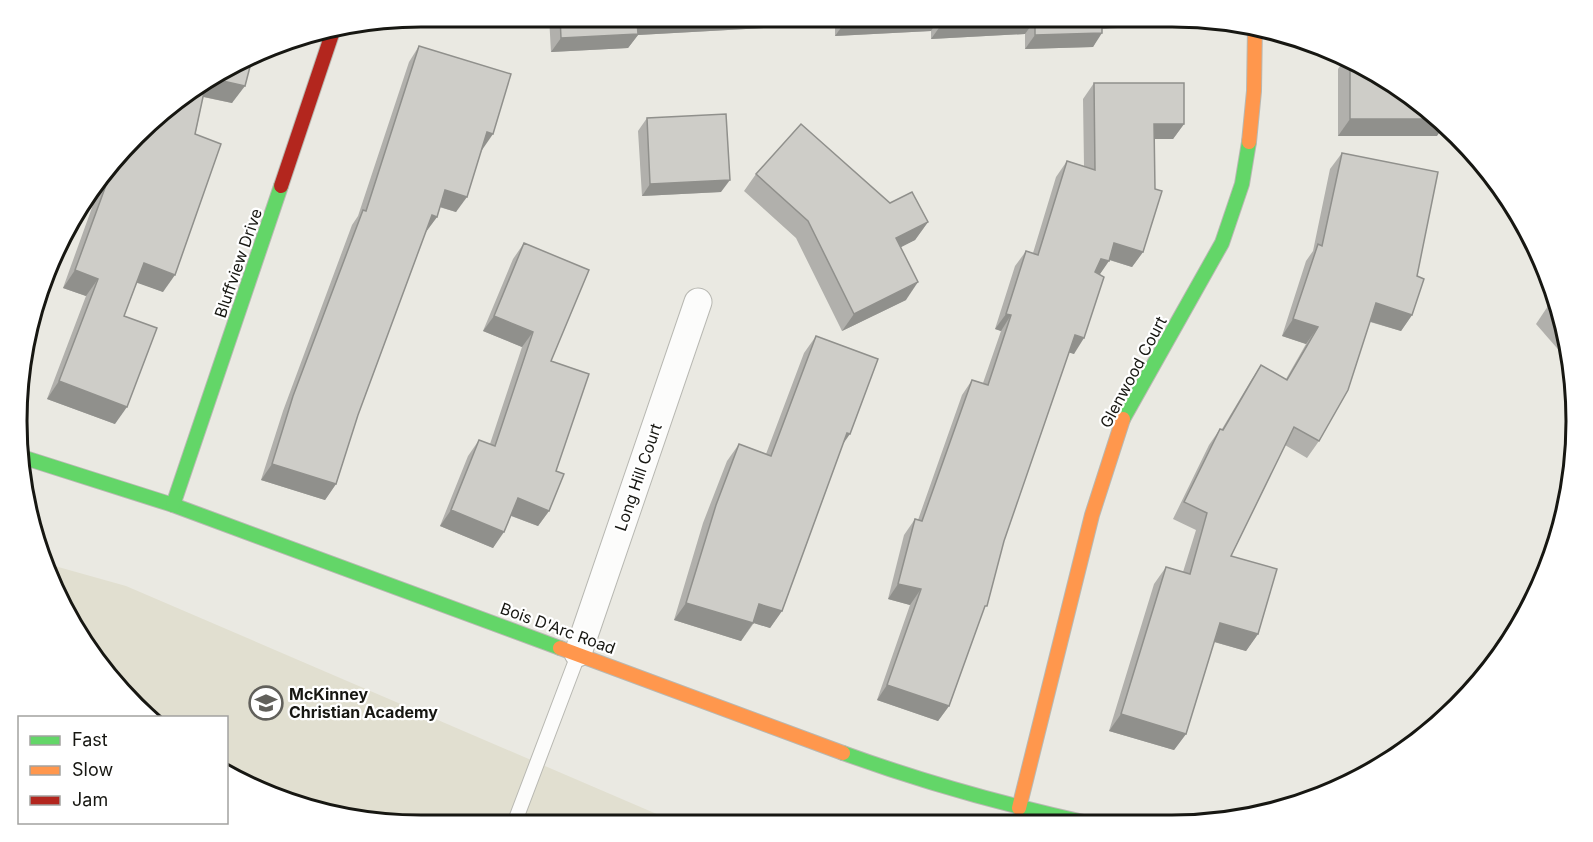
<svg xmlns="http://www.w3.org/2000/svg" width="1593" height="842" viewBox="0 0 1593 842" font-family="Inter,sans-serif">
<style>
.built{fill:#e1dfd0}
.lines{fill:none;stroke-linecap:round;stroke-linejoin:round}
.lane-casing{stroke:#b8b8b2;stroke-width:16}
.street-casing{stroke:#b8b8b2;stroke-width:29}
.fast-casing{stroke:#b8b8b2;stroke-width:16}
.slow-casing{stroke:#b8b8b2;stroke-width:16}
.jam-casing{stroke:#b8b8b2;stroke-width:16}
.lane{stroke:#fcfcfb;stroke-width:14}
.street{stroke:#fcfcfb;stroke-width:27}
.fast{stroke:#63d668;stroke-width:14}
.slow{stroke:#ff974d;stroke-width:14}
.jam{stroke:#b3261e;stroke-width:14}
.wall{fill:#b1b0ac}
.shaded-wall{fill:#90908c}
.building{fill:#cecdc8;stroke:#90908c;stroke-width:1.5}
.labels{text-anchor:middle;stroke-width:4.5;stroke-linejoin:round;paint-order:stroke}
.street-label{font-size:16px;fill:#171712;stroke:#fff}
.poi-label{font-size:16px;font-weight:bold;fill:#171712;stroke:#fff;text-anchor:start}
.rim{fill:none;stroke:#171712;stroke-width:3}
</style>
<rect width="100%" height="100%" fill="#eae9e2"/>
<!-- built -->
<path class="built" d="M44,563L126,586L680,824L395,825L316,812L227,775L226,718L153,717L117,688L47,576Z"/>
<g class="lines">
<defs>
<path id="lane" d="M514,824L578,655"/>
<path id="street" d="M578,653L698,302"/>
<g id="fast">
<path d="M1123,419L1222,243L1242,184L1249,142"/>
<path d="M19,456L173,505L560,648"/>
<path d="M173,505L281,186"/>
<path d="M843,753C923,782 1005,805 1088,823"/>
</g>
<g id="slow">
<path d="M1249,142L1254,91L1255,27"/>
<path d="M560,648L843,753"/>
<path d="M1019,808L1092,515L1123,419"/>
</g>
<path id="jam" d="M281,186L333,31"/>
</defs>
<!-- lane casing -->
<use href="#lane" class="lane-casing"/>
<!-- street casing -->
<use href="#street" class="street-casing"/>
<!-- fast casing -->
<use href="#fast" class="fast-casing"/>
<!-- slow casing -->
<use href="#slow" class="slow-casing"/>
<!-- jam casing -->
<use href="#jam" class="jam-casing"/>
<!-- lane -->
<use href="#lane" class="lane"/>
<!-- street -->
<use href="#street" class="street"/>
<!-- fast -->
<use href="#fast" class="fast"/>
<!-- slow -->
<use href="#slow" class="slow"/>
<!-- jam -->
<use href="#jam" class="jam"/>
</g>
<!-- wall -->
<g class="wall">
<path d="M549,17H1185L1180,24L1102,29L1093,47L1025,49V34L931,39V31L835,36V24L638,35L628,48L551,52Z"/>
<path d="M419,46L482,150L456,212L439,207L437,217L426,231L358,415L336,484L325,500L261,480L283,411L352,225L358,216L409,62Z"/>
<path d="M252,59L232,103L203,97L163,292L137,282L124,316L115,424L47,399L86,296L63,288L103,177L174,100Z"/>
<path d="M1345,59L1374,71L1437,136H1338V69Z"/>
<path d="M1094,83L1184,124L1173,139H1155L1143,252L1132,267L1109,260L1099,275L1074,354L1069,352L1004,541L982,613L949,706L938,721L877,700L910,605L888,599L904,535L915,519L918,520L962,395L972,380L983,383L1001,331L995,329L1015,266L1026,251L1033,253L1056,177L1067,161L1084,166L1083,99Z"/>
<path d="M647,118L721,192L642,196L638,131Z"/>
<path d="M1342,153L1417,276L1412,315L1401,331L1370,322L1319,441L1307,458L1285,445L1231,556L1258,634L1246,651L1214,642L1186,734L1174,750L1109,731L1154,584L1166,567L1183,572L1196,530L1173,519L1209,445L1220,429H1222L1250,382L1261,365L1286,379L1306,344L1282,336L1306,261L1313,251L1330,169Z"/>
<path d="M756,174L890,203L928,222L915,240L900,247L906,300L842,331L796,238L744,191Z"/>
<path d="M524,243L551,361L556,471L549,511L538,526L511,516L493,548L440,526L468,456L479,440L490,444L522,347L483,331L513,259Z"/>
<path d="M1548,306L1563,316L1570,363L1536,324Z"/>
<path d="M816,336L843,444L782,611L770,628L754,623L741,641L674,620L703,523L727,461L739,444L766,454L804,353Z"/>
</g>
<!-- shaded-wall -->
<g class="shaded-wall">
<path d="M457,17H533L455,21Z"/>
<path d="M723,17H840L835,24L638,35L628,48L551,52L561,38L637,21Z"/>
<path d="M940,17L931,31L835,36L845,22Z"/>
<path d="M1100,17H1185L1180,24L1092,29Z"/>
<path d="M1035,20L1025,34L931,39L941,25Z"/>
<path d="M1102,33L1093,47L1025,49L1035,35Z"/>
<path d="M214,79L245,86L232,103L195,95L201,86Z"/>
<path d="M1350,119H1440L1445,124L1437,136H1338Z"/>
<path d="M1154,124H1184L1173,139H1144Z"/>
<path d="M487,132L493,134L482,150L476,148Z"/>
<path d="M730,180L721,192L642,196L650,184Z"/>
<path d="M445,190L467,197L456,212L434,205Z"/>
<path d="M432,215L437,217L426,232Z"/>
<path d="M928,222L915,240L884,256L896,238Z"/>
<path d="M1114,243L1143,252L1132,267L1104,258Z"/>
<path d="M1101,259L1109,261L1098,277L1090,274Z"/>
<path d="M144,263L175,275L163,292L132,281Z"/>
<path d="M75,270L98,279L86,296L63,288Z"/>
<path d="M918,282L906,300L842,331L854,314Z"/>
<path d="M1376,303L1412,315L1401,331L1365,320Z"/>
<path d="M1006,314L1011,315L1001,331L995,329Z"/>
<path d="M494,316L533,332L522,347L483,331Z"/>
<path d="M1293,319L1318,327L1306,344L1282,336Z"/>
<path d="M1075,335L1084,338L1074,354L1064,351Z"/>
<path d="M59,381L127,407L115,424L47,399Z"/>
<path d="M847,433L850,434L838,451Z"/>
<path d="M272,464L336,484L325,500L261,480Z"/>
<path d="M518,498L549,511L538,526L507,514Z"/>
<path d="M451,510L504,532L493,548L440,526Z"/>
<path d="M898,584L921,589L910,605L888,599Z"/>
<path d="M686,603L753,623L741,641L674,620Z"/>
<path d="M759,604L782,611L770,628L747,621Z"/>
<path d="M1220,623L1258,634L1246,651L1208,640Z"/>
<path d="M887,685L949,706L938,721L877,700Z"/>
<path d="M1121,714L1186,734L1174,750L1109,731Z"/>
</g>
<!-- building -->
<g class="building">
<path d="M560,17H723L637,21L638,34L561,38Z"/>
<path d="M845,17H937L845,22Z"/>
<path d="M940,17H1102V33L1035,35V20L941,25Z"/>
<path d="M419,46L511,74L493,134L487,132L467,197L445,190L437,217L432,215L358,415L336,484L272,464L293,396L363,210L366,211Z"/>
<path d="M252,59L245,86L214,79Z"/>
<path d="M1350,60L1374,71L1440,119H1350Z"/>
<path d="M206,83L195,134L221,144L175,275L144,263L124,316L157,328L127,407L59,381L98,279L75,270L113,166L174,100Z"/>
<path d="M1094,83H1184V124H1154L1155,189L1162,191L1143,252L1114,243L1109,261L1101,259L1095,272L1104,277L1084,338L1075,335L1004,541L987,606H985L949,706L887,685L921,589L898,584L915,519L922,521L972,380L988,385L1011,315L1006,314L1026,251L1038,255L1067,161L1095,170Z"/>
<path d="M726,114L730,180L650,184L647,118Z"/>
<path d="M801,124L890,203L912,192L928,222L896,238L918,282L854,314L808,221L756,174Z"/>
<path d="M1342,153L1438,172L1417,276L1424,279L1412,315L1376,303L1348,390L1319,441L1294,427L1231,556L1277,569L1258,634L1220,623L1186,734L1121,714L1166,567L1190,574L1207,513L1184,502L1220,429L1223,430L1261,365L1287,380L1318,327L1293,319L1318,244L1322,246Z"/>
<path d="M524,243L589,270L551,361L589,374L556,471L564,474L549,511L518,498L504,532L451,510L479,440L495,446L533,332L494,316Z"/>
<path d="M1556,299L1563,316L1564,325L1548,306Z"/>
<path d="M816,336L878,359L850,434L847,433L782,611L759,604L753,623L686,603L716,505L739,444L771,456Z"/>
</g>
<!-- icons -->
<defs>
<symbol id="school-ring" viewBox="-11 -11 22 22"><circle r="9.5" fill="#fff" stroke="#61605b" stroke-width="1.5"/><path d="M0-5L7-2L0 1L-7-2ZM-4 1L0 2.5L4 1V4Q0 6-4 4Z" fill="#61605b"/></symbol>
</defs>
<g fill-rule="evenodd">
<use href="#school-ring" x="247" y="684" width="38" height="38"/>
</g>
<g class="labels">
<!-- street labels -->
<g class="street-label">
<text transform="translate(238 263) rotate(-71)" y="6">Bluffview Drive</text>
<text transform="translate(1133 372) rotate(-62)" y="6">Glenwood Court</text>
<text transform="translate(638 477) rotate(-71)" y="6">Long Hill Court</text>
<text transform="translate(558 628) rotate(20)" y="6">Bois D'Arc Road</text>
</g>
<!-- poi labels -->
<g class="poi-label">
<text x="289" y="700">McKinney<tspan x="289" dy="18">Christian Academy</tspan></text>
</g>
</g>
<!-- crop -->
<path d="M0 0H1593V842H0ZM421 27H1172A394 394 0 0 1 1566 421V421A394 394 0 0 1 1172 815H421A394 394 0 0 1 27 421V421A394 394 0 0 1 421 27Z" fill="#fff" fill-rule="evenodd"/>
<path class="rim" d="M421 27H1172A394 394 0 0 1 1566 421V421A394 394 0 0 1 1172 815H421A394 394 0 0 1 27 421V421A394 394 0 0 1 421 27Z"/>
<!-- legend -->
<rect x="18" y="716" width="210" height="108" fill="#ffffff" stroke="#a2a2a0" stroke-width="1.5"/>
<rect x="30" y="736" width="30" height="9" fill="#63d668" stroke="#a2a2a0" stroke-width="1.5"/>
<text x="72" y="746" font-size="18" fill="#171712">Fast</text>
<rect x="30" y="766" width="30" height="9" fill="#ff974d" stroke="#a2a2a0" stroke-width="1.5"/>
<text x="72" y="776" font-size="18" fill="#171712">Slow</text>
<rect x="30" y="796" width="30" height="9" fill="#b3261e" stroke="#a2a2a0" stroke-width="1.5"/>
<text x="72" y="806" font-size="18" fill="#171712">Jam</text>
</svg>
